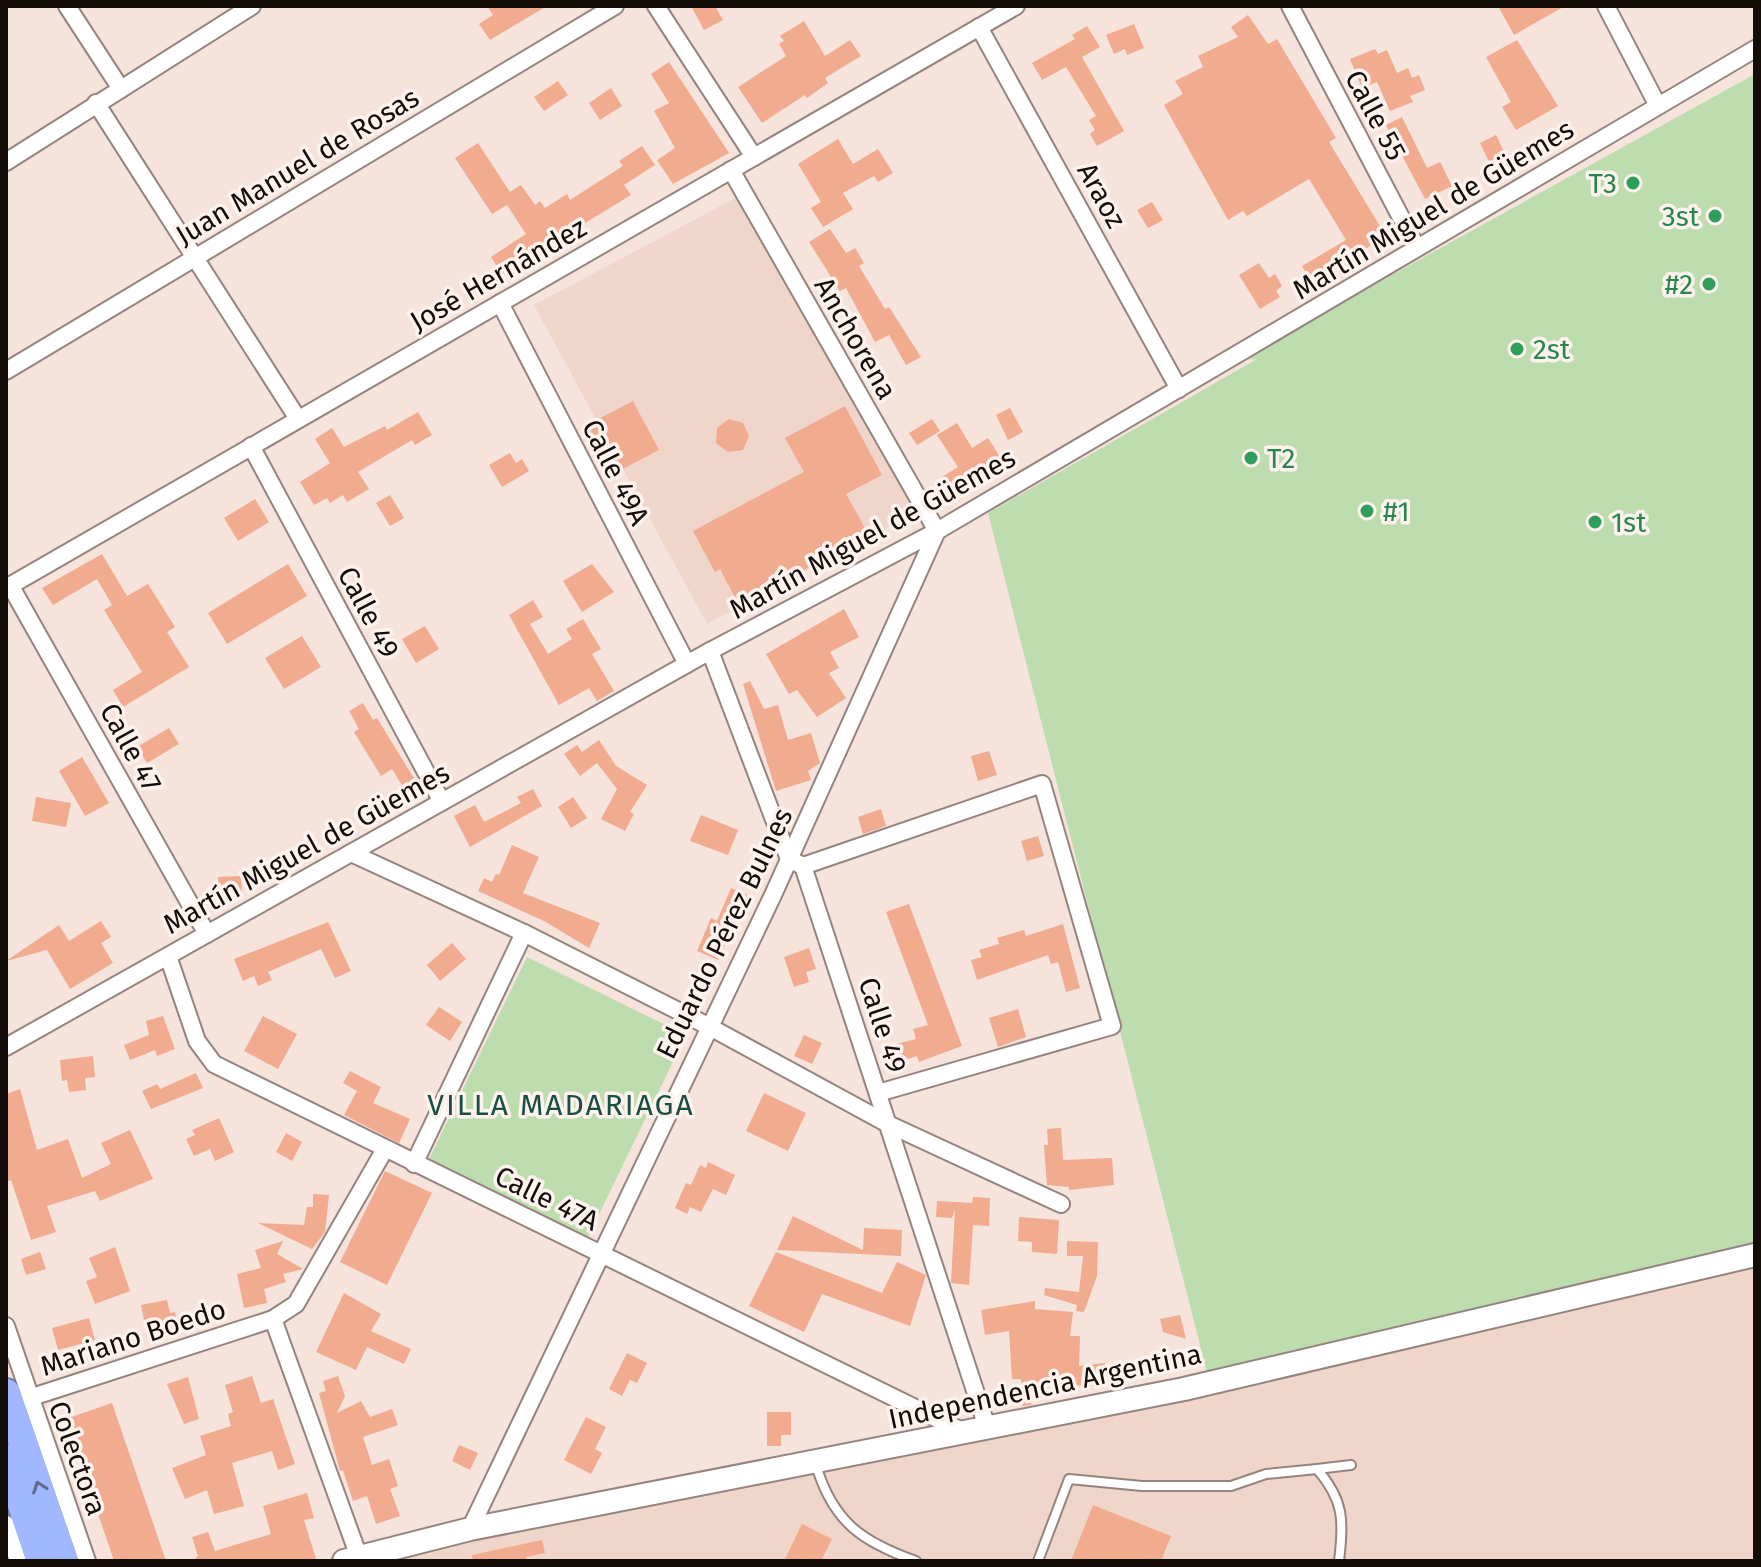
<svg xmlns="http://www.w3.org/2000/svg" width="1761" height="1567" viewBox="0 0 1761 1567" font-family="'Fira Sans',sans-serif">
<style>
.built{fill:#f0d5cb}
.green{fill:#beddaf}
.building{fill:#f1ab8e}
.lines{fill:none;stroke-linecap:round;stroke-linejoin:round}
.lane-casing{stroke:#95847e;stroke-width:12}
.street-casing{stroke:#95847e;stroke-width:20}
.secondary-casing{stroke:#95847e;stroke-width:26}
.highway-casing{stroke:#6f7ca9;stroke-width:32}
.lane{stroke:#fff;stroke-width:8}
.street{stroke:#fff;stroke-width:16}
.secondary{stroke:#fff;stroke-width:22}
.highway{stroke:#a1b7ff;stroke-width:28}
.oneway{stroke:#616a91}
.leisure-dot{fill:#2e9e5b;stroke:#fdf2ee;stroke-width:3}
.labels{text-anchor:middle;stroke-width:7;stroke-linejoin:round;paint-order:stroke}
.street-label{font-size:28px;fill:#130d0a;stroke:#fdf2ee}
.leisure-label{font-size:28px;fill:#27864d;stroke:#fdf2ee;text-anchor:start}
.neighbourhood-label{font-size:30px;letter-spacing:2px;fill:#194f43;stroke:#fdf2ee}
</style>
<rect width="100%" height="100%" fill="#f5e3dc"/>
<!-- built -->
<g class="built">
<path d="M743,194L915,513L707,624L534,305Z"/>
<path d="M1755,1263V1561H386L428,1549L1184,1389Z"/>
</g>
<!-- green -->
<g class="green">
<path d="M1755,74V1246L1207,1374L1203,1357L1196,1358L1202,1353L988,513L1257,359L1238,360Z"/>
<path d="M527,957L686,1035L588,1237L429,1159Z"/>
</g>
<!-- building -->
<g class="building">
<path d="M487,6H547L490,40L479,24L493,15Z"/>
<path d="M691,6H715L723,20L704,30Z"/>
<path d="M1498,6H1565L1514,35Z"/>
<path d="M1248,15L1268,44L1277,39L1336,138L1329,142L1386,236L1312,283L1302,266L1346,240L1309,179L1247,216L1243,211L1228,220L1164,105L1183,94L1175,81L1203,67L1198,56L1238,37L1231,27Z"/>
<path d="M804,21L825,56L850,40L861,56L825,78L828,83L807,98L805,95L762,123L738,87L786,56L779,44L784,41L780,36Z"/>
<path d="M1134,24L1144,48L1127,55L1125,49L1114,54L1106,35Z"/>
<path d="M1087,26L1100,47L1082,57L1124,131L1097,146L1090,134L1095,130L1089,120L1096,116L1066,67L1042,80L1032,63L1075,39L1072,35Z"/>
<path d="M1517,40L1558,106L1516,130L1502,107L1511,102L1486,57Z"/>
<path d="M1375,49L1378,54L1387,50L1397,73L1408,68L1412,78L1419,75L1425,90L1410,96L1413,102L1390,111L1377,82L1362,88L1350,59Z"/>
<path d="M669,62L729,153L673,184L657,160L675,148L654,111L669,103L651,74Z"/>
<path d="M558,81L568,95L544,111L534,97Z"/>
<path d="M611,88L622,106L600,120L589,103Z"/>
<path d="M1402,117L1427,168L1440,162L1452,186L1425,199L1386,125Z"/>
<path d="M1496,135L1511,166L1495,174L1480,143Z"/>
<path d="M838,139L853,164L878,149L893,173L878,182L874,176L843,193L853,209L823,227L811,208L821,202L798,164Z"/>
<path d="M478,143L510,192L521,185L535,205L540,201L545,208L567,194L570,200L623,166L619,161L642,146L655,165L624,185L631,195L502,274L491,257L526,234L507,205L492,214L455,158Z"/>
<path d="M1152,202L1163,220L1148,228L1137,210Z"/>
<path d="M830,229L846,253L855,248L864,263L859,266L885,309L889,307L921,357L906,365L889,335L875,342L846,288L840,291L809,242Z"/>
<path d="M1259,263L1269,278L1275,274L1282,286L1276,291L1280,297L1260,309L1239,275Z"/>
<path d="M633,401L659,450L613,474L587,425Z"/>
<path d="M845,406L882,475L846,494L869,535L739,605L720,569L715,572L693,531L804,472L785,438Z"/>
<path d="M1010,408L1023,432L1008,440L996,415Z"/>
<path d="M418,412L432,435L415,445L412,440L358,472L369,489L347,502L343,495L330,503L327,498L314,505L300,482L330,463L315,439L332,428L344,447L385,426L387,430Z"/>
<path d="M729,419L743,423L749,436L743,450L728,452L716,443L717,428Z"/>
<path d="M932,419L940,431L917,445L909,433Z"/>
<path d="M957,423L972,448L988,438L1002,460L952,495L942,477L958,467L937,435Z"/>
<path d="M510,453L516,463L522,459L529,471L502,487L489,465Z"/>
<path d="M390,495L404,518L390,526L376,503Z"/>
<path d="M255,499L269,522L238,541L224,518Z"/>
<path d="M102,554L127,596L148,584L175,627L167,632L189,667L123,707L113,690L142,672L104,610L112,605L97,579L53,605L42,588Z"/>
<path d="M288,564L307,596L227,644L208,613Z"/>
<path d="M592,564L614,592L582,612L563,581Z"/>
<path d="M533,600L543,617L530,624L548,654L572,639L566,629L583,619L601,649L592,654L614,691L597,701L589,688L559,705L509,615Z"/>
<path d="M844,609L859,637L830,652L839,668L829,673L846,698L817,717L797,690L789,694L766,654Z"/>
<path d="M425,626L439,649L416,663L402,639Z"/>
<path d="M302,636L321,667L284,689L265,658Z"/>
<path d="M750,681L764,709L778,705L788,740L811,733L820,763L808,771L811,780L776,791L743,684Z"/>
<path d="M363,703L373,720L377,718L418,785L406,792L392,769L381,776L354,732L359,729L349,711Z"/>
<path d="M169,728L179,744L147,763L137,747Z"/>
<path d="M599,740L616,766L647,785L630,812L634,814L625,831L601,819L617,789L597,763L580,776L564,754L577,745L582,752Z"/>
<path d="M989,751L997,775L978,781L971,756Z"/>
<path d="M82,757L109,803L85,816L59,771Z"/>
<path d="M533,789L542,806L470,847L454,816L475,805L484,822L521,803L517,797Z"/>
<path d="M36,797L71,803L66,827L32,821Z"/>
<path d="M573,797L587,818L571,828L558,807Z"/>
<path d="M881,809L886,826L863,834L858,817Z"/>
<path d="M701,815L738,830L728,855L690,841Z"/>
<path d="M1038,836L1044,856L1027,861L1021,841Z"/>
<path d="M512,845L539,857L523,893L600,923L589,948L544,921L478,891L484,878L492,882L496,874L499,875Z"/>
<path d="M241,876L242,894H219L218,877Z"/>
<path d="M731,888L748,895L718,960L697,951L711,918L717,921Z"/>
<path d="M909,904L962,1046L919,1062L917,1056L901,1061L896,1044L916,1039L913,1029L928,1025L886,912Z"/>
<path d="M101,921L111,937L101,943L113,963L70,989L47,950L6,961L59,925L69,941Z"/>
<path d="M328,922L351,971L335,978L321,949L268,972L272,980L258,986L254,976L243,981L234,959Z"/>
<path d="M1063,924L1080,988L1066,992L1058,962L1051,964L1048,955L977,980L971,960L982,957L979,950L999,944L997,938L1024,930L1026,936Z"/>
<path d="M452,943L466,959L440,981L427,965Z"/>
<path d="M809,948L816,969L806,972L809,982L794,987L784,957Z"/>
<path d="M439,1007L462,1022L450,1041L426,1025Z"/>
<path d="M1018,1009L1026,1037L998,1047L989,1018Z"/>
<path d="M163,1016L175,1049L157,1056L155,1050L130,1060L124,1045L149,1035L146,1021Z"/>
<path d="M263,1016L297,1034L278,1069L244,1051Z"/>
<path d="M804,1035L822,1043L812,1064L794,1056Z"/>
<path d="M93,1056L95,1077L85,1078L86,1090L69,1092L67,1080L62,1081L60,1060Z"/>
<path d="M350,1071L381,1087L373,1103L410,1119L399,1143L344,1115L357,1091L343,1083Z"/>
<path d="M196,1073L203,1088L151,1109L142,1091L157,1084L160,1089Z"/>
<path d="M20,1089L37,1150L68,1139L82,1178L111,1164L101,1143L130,1130L153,1179L100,1201L95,1191L47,1206L56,1232L31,1240L11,1180L6,1182V1094Z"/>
<path d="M764,1093L806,1113L788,1151L746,1131Z"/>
<path d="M219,1118L234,1152L215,1161L210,1149L194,1156L186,1139L195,1135L192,1130Z"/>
<path d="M1061,1128L1063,1160L1112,1158L1114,1185L1069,1190V1187L1047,1185L1044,1145H1048L1047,1129Z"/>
<path d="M286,1133L302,1142L292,1161L276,1152Z"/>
<path d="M708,1162L735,1175L726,1195L713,1189L701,1212L690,1207L687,1214L675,1208L686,1183L691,1185L700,1165L706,1168Z"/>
<path d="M385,1171L432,1193L387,1285L340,1262Z"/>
<path d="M313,1194L329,1195L325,1232L312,1249L258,1223L304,1225L307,1207H313Z"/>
<path d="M973,1197L990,1198L989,1226L973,1225L969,1285L951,1283L955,1209L952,1218L936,1217L937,1201L972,1203Z"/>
<path d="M793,1216L863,1250L864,1228L902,1230L901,1256L777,1250Z"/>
<path d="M1019,1217L1059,1220L1057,1254L1032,1252V1242L1018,1241Z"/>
<path d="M283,1241L277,1254L303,1269L283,1274L286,1282L264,1289L267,1303L244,1308L237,1274L261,1268L255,1250Z"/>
<path d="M1067,1241L1098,1242L1097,1276L1084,1312L1076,1311L1077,1305L1044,1295L1045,1288L1079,1292L1083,1256H1067Z"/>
<path d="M115,1247L130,1291L95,1304L86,1281L97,1277L89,1258Z"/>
<path d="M40,1252L46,1269L26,1275L21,1259Z"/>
<path d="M776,1252L882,1293L897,1262L926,1275L910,1326L822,1294L804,1332L749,1306Z"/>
<path d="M344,1293L381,1314L371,1331L411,1349L404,1364L367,1347L356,1370L316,1352Z"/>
<path d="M167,1300L170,1313L175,1312L179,1329L147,1336L141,1305Z"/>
<path d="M1035,1301V1309L1073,1312L1070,1336H1080L1079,1366L1105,1363L1107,1386L1034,1384L1031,1405L1022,1406L1021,1379H1012L1009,1331L985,1335L981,1310Z"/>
<path d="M1180,1315L1186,1339L1163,1332L1160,1319Z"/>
<path d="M89,1318L95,1340L58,1350L52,1328Z"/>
<path d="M627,1353L647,1363L637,1383L630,1380L622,1396L609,1389Z"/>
<path d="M252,1376L261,1403L273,1399L295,1464L278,1470L272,1451L232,1463L244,1506L214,1514L207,1490L185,1499L172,1468L206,1455L200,1436L231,1426L228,1414L233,1412L225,1385Z"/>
<path d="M338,1376L345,1396L337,1413L361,1401L370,1417L392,1409L398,1425L363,1437L372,1465L389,1459L398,1486L390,1489L400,1516L376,1524L367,1496L353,1501L343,1470L340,1471L319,1393L326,1391L323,1381Z"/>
<path d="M188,1377L199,1419L184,1424L167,1384Z"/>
<path d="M112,1403L166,1561H114L66,1419Z"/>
<path d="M767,1412H791V1435H781V1446H767Z"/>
<path d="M586,1417L606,1427L595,1449L602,1453L591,1474L564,1460Z"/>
<path d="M459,1445L478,1453L470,1470L452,1461Z"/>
<path d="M307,1493L314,1518L304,1520L316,1559L193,1561L198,1556L192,1537L208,1532L215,1551L271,1534L263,1506Z"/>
<path d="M1093,1505L1171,1536L1161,1561H1071Z"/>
<path d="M802,1524L832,1539L821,1561H784Z"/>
<path d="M542,1540L545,1553L526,1557L527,1561H473L472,1555Z"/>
</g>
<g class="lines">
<defs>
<g id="lane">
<path d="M816,1465C833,1522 862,1542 916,1561"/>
<path d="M1317,1469L1351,1465"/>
<path d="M1038,1561L1069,1479L1142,1486H1231L1266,1474L1317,1469C1344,1500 1344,1521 1339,1561"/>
</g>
<g id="street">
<path d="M67,6L121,89"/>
<path d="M656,6L754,157"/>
<path d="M1290,6L1417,248"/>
<path d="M1606,6L1658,106"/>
<path d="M979,27L1179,389"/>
<path d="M96,103L298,419"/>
<path d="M6,162L252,6"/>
<path d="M731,170L937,531"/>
<path d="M500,303L687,664"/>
<path d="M6,371L615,6"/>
<path d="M251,446L442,802"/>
<path d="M10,585L207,934"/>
<path d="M6,588L1016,6"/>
<path d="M710,651L789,859L803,866L987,1427"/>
<path d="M351,853L524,933L708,1026L888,1124L1061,1204"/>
<path d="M803,866L1042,784L1112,1026L878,1093"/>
<path d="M168,956L197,1041L214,1064L964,1432"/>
<path d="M6,1047L710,651L937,531L1755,49"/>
<path d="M414,1164L524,933"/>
<path d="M273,1319L359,1557"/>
<path d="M6,1326L87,1561"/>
<path d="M11,1407L29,1398L273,1319L296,1304L385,1149"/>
<path d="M6,1524L18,1561"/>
<path d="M470,1529L773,895L937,531"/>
</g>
<path id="secondary" d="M344,1561L470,1529L1184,1389L1755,1255"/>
<g id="highway">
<path d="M6,1393L64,1561"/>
<path d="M6,1458L41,1561"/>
</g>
</defs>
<!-- lane casing -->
<use href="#lane" class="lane-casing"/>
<!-- street casing -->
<use href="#street" class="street-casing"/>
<!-- secondary casing -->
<use href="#secondary" class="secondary-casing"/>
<!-- highway casing -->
<use href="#highway" class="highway-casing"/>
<!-- lane -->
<use href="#lane" class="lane"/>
<!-- street -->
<use href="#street" class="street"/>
<!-- secondary -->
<use href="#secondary" class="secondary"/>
<!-- highway -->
<use href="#highway" class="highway"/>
</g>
<!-- one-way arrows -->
<defs><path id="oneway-chevron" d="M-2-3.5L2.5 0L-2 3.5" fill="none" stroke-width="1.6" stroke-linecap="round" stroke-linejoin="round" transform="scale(2)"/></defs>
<use class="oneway" href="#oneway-chevron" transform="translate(39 1487) rotate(-109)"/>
<!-- markers -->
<g class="leisure-dot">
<circle cx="1633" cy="183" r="8"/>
<circle cx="1715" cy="216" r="8"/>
<circle cx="1709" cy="284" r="8"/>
<circle cx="1517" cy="349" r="8"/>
<circle cx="1251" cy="458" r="8"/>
<circle cx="1367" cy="511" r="8"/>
<circle cx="1595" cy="522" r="8"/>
</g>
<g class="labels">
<!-- street labels -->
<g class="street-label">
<text transform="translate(1376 115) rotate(62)" y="10">Calle 55</text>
<text transform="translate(297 166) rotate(-31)" y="10">Juan Manuel de Rosas</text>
<text transform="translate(1102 195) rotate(61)" y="10">Araoz</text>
<text transform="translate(1433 209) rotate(-31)" y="10">Martín Miguel de Güemes</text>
<text transform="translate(498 274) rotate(-30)" y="10">José Hernández</text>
<text transform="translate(856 338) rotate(60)" y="10">Anchorena</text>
<text transform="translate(616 472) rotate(63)" y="10">Calle 49A</text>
<text transform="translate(872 533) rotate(-29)" y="10">Martín Miguel de Güemes</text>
<text transform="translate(369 612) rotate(62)" y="10">Calle 49</text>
<text transform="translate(131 747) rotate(61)" y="10">Calle 47</text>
<text transform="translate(306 848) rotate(-29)" y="10">Martín Miguel de Güemes</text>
<text transform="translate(724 933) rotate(-64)" y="10">Eduardo Pérez Bulnes</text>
<text transform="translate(883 1025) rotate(72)" y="10">Calle 49</text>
<text transform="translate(547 1198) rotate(26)" y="10">Calle 47A</text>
<text transform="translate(133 1337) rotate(-18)" y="10">Mariano Boedo</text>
<text transform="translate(1045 1386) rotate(-12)" y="10">Independencia Argentina</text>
<text transform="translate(78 1458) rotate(70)" y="10">Colectora</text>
</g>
<!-- leisure labels -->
<g class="leisure-label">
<text x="1617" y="193" text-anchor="end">T3</text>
<text x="1699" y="226" text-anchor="end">3st</text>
<text x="1693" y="294" text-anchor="end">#2</text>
<text x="1533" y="359">2st</text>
<text x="1267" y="468">T2</text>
<text x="1383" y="521">#1</text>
<text x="1611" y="532">1st</text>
</g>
<!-- neighbourhood labels -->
<g class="neighbourhood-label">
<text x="561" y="1115">VILLA MADARIAGA</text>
</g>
</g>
<!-- border -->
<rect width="1761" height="1567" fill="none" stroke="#130d0a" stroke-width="16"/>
</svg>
